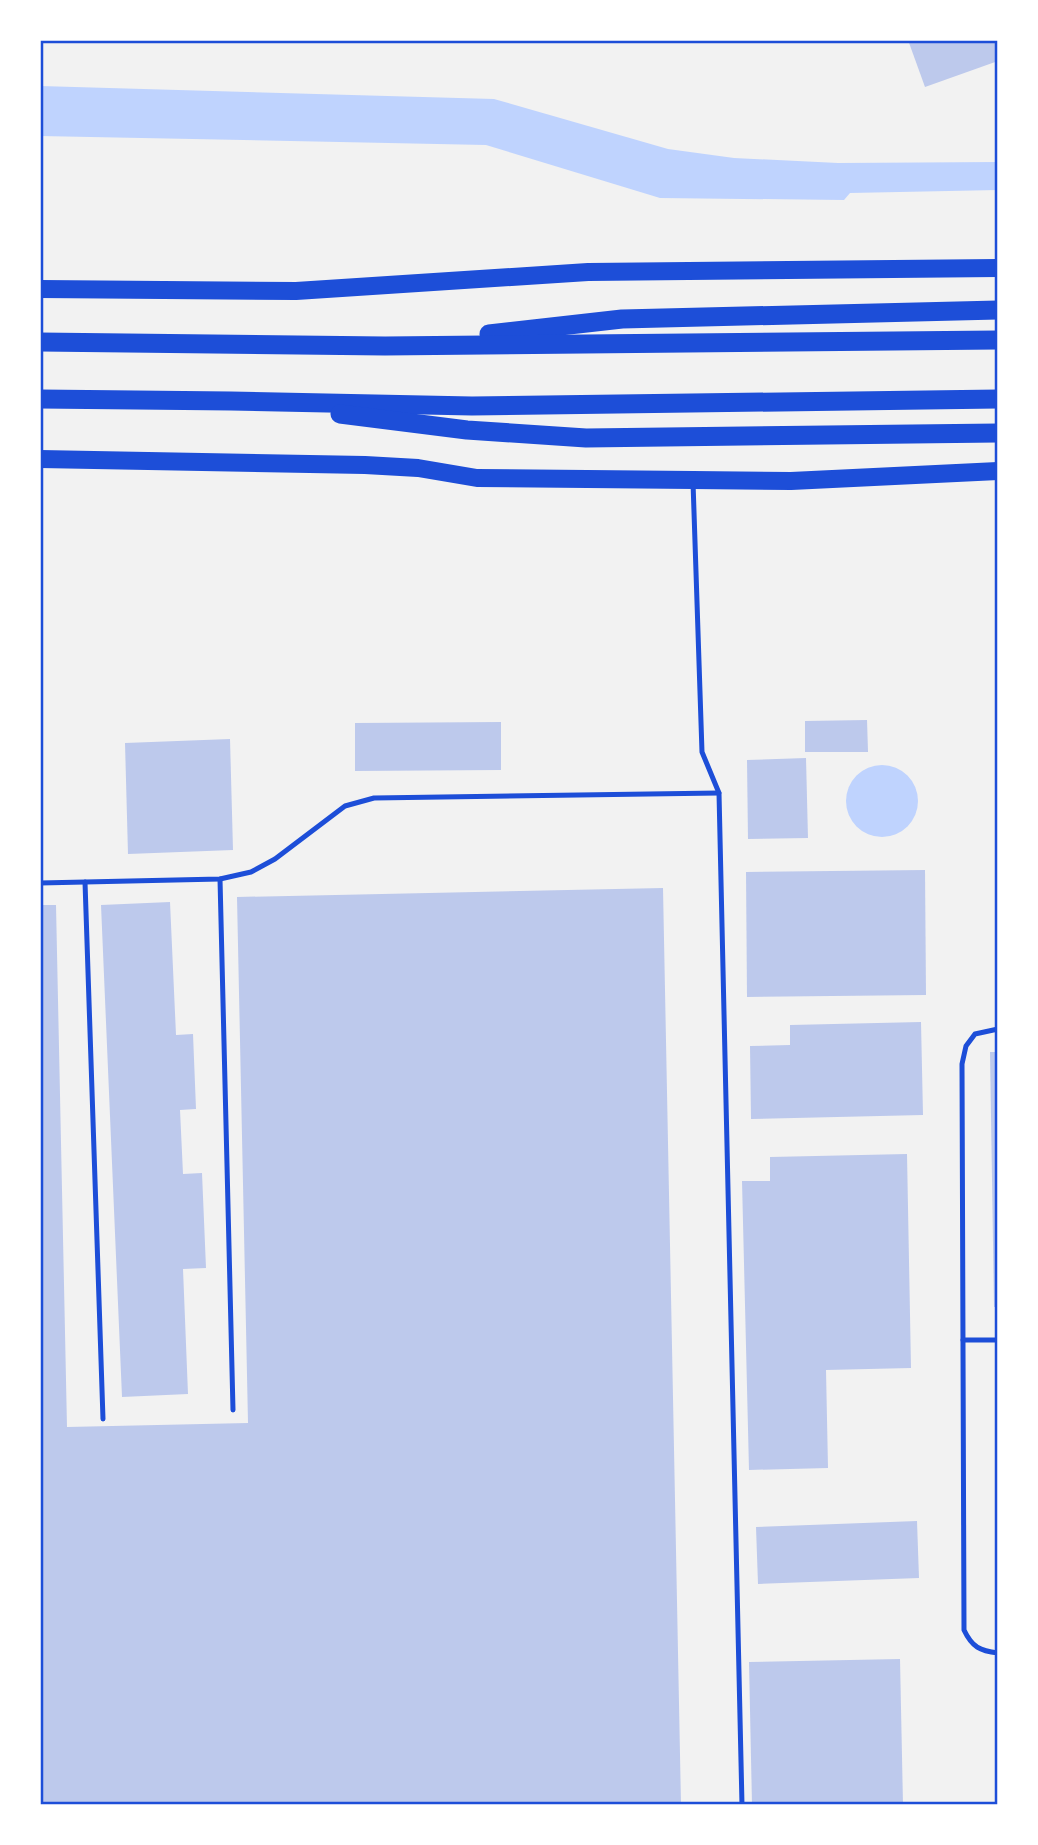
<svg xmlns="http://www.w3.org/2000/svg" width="1038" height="1845" viewBox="0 0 1038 1845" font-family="Arial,sans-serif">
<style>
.water{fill:#bfd3fe}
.building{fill:#bdc9ec}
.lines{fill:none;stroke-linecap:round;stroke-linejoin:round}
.service{stroke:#1d4ed8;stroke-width:5}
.primary{stroke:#1d4ed8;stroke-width:18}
.trunk{stroke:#1d4ed8;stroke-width:19}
.neatline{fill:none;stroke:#1d4ed8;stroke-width:2.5}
</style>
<rect width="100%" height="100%" fill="#f2f2f2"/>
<!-- water -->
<g class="water">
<path d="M40,86L494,99L668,149L734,158L838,163L998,162V190L850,193L844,200L660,198L486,145L40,136Z"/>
<circle cx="882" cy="801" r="36"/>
</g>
<!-- building -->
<g class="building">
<path d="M908,40H998V61L925,87Z"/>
<path d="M867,720L868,752H805V721Z"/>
<path d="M501,722V770L355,771V723Z"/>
<path d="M230,739L233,850L128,854L125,743Z"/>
<path d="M806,758L808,838L748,839L747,760Z"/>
<path d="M925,870L926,995L747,997L746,872Z"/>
<path d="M663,888L681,1805H40V905H56L67,1427L248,1423L237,897Z"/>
<path d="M170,902L176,1035L193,1034L196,1109L180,1110L183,1174L202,1173L206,1268L183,1269L188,1394L122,1397L101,905Z"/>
<path d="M921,1022L923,1115L751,1119L750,1046L790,1045V1025Z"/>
<path d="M990,1052H998V1307H994Z"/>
<path d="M907,1154L911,1368L826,1370L828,1468L749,1470L742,1181H770V1157Z"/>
<path d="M917,1521L919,1578L758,1584L756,1527Z"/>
<path d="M900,1659L903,1805H752L749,1662Z"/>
</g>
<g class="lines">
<!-- service -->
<g class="service">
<path d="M693,482L702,752L719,793L742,1805"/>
<path d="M220,879L233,1410"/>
<path d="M85,882L103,1419"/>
<path d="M40,883L220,879L251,872L275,859L345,806L374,798L719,793"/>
<path d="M998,1029L975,1034L966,1046L962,1064L964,1630C972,1647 980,1651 998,1653"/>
<path d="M963,1340H998"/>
</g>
<!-- primary -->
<g class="primary">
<path d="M40,289L296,291L588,272L998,268"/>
<path d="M40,459L365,465L418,468L477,478L693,480L791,481L998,471"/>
</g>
<!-- trunk -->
<g class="trunk">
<path d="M489,334L622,319L998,310"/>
<path d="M40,342L385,346L998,340"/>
<path d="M40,399L231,401L472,406L998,399"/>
<path d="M340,414L467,430L586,438L998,433"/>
</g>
</g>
<!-- border -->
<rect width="1038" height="1845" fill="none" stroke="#ffffff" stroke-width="84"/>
<rect x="42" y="42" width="954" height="1761" class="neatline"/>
</svg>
